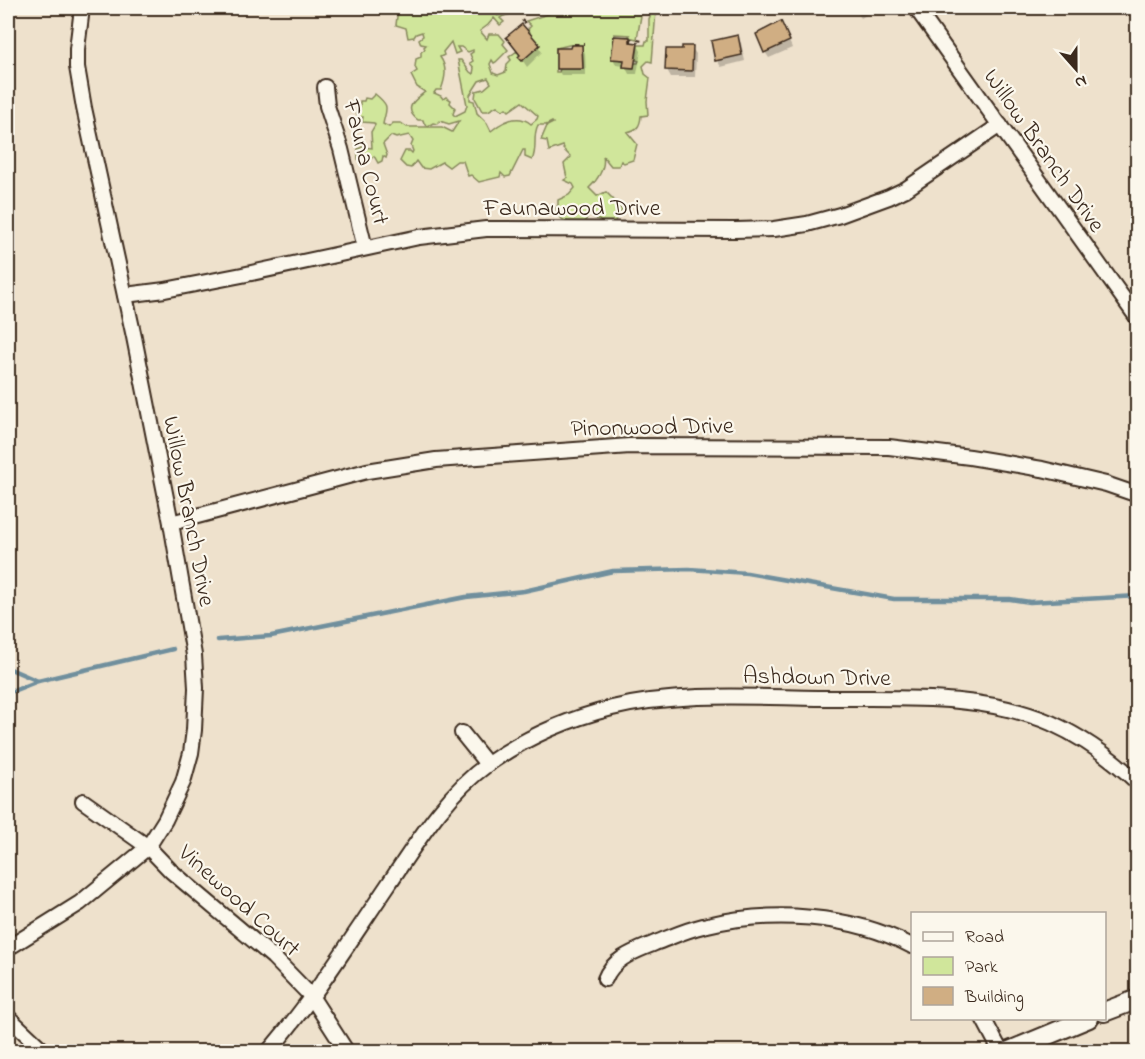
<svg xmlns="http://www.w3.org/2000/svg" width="1145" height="1059" viewBox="0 0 1145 1059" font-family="'Indie Flower',sans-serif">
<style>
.green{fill:#d0e69b;stroke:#86885c;stroke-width:1.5;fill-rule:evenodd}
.shadow{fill:#0003}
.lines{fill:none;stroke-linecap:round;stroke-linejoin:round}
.stream{stroke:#6f8f9d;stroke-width:4.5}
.building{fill:#d0ae83;stroke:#3b2a1e;stroke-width:1.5}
.minor-casing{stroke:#3b2a1e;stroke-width:18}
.tertiary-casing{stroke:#3b2a1e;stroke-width:22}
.path{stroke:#3b2a1e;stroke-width:2;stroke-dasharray:4.5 4.5;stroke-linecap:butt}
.minor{stroke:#fbf7ec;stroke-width:14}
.tertiary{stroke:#fbf7ec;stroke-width:18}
.labels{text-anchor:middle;stroke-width:4.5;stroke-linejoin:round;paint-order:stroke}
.street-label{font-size:24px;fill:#3b2a1e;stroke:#fbf7ec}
</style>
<rect width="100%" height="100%" fill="#eee1cc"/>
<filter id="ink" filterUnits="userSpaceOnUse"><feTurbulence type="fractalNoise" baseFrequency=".0167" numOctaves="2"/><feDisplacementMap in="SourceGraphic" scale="12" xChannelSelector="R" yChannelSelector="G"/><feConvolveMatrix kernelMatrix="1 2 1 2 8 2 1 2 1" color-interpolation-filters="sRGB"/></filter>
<g filter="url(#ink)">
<!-- green -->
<path class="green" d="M398,8H491L492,11L506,8H539C530,16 511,10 500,18L504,22L500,25L494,18L488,25L480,31L487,39L489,34H499L505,41L503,44L508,50L496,62L494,63L492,60L490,64L493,73L498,75L506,72L507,64L511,60L509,57L517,51L520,55L519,57L522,61L539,45L529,34L530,32L528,29L531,26L526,21L560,10L566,14L572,8H587L588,9L592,8L642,10L637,39L628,37L630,35L614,34L611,58L624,60L623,67L633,68L634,63H638L639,61L636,60L638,45H645L646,41H649V19L652,11H656L652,62L648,61L643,66L645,74L650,78L647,101L648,115L641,116C640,127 637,130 627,132L637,144L633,160L624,163L621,161L619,166H611L603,156C606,168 596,182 589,188L597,196L606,192L616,202V205L622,210L621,213L618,214L614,224L600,223L599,220L594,218L590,212L584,223C570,223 559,223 556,208L558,205V200L569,195L575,188L573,184L564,180L567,178L564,164L571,157L563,149L564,148L563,146L549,151L547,141L541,140L547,126L553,123L552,122L546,125H538C532,136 538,148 532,160L525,157V150H523L510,176L505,177L501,173L500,177L479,182L471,175L468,176L463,161H457L449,167L442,162L429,169L421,168L416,161L411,168L406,167L400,161L405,151H410L412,153L413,151L411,146L413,141L409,135L396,138L391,136L383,144L387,155L386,158L383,156L382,161L378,163L374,156L367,162L363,158L358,159V149L362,147L372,148L371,132L375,125L374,123L362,122L363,117H359L356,113L357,111L360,110V101H364L365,98L370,99L375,94C391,107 386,108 383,124L389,127L393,123H401L407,127H442L452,132L459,121L449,124L440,121L437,124L433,123L428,126L424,123L423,120H418C402,108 415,100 425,92L417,87L411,75L417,71L415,67L416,59L421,57V52L425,49L424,47L426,45L421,44L419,39L423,36L422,32L416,34L414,37L408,38L406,28L396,25ZM451,42L455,54L460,52L457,47H461L468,52L473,50V52L470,54L473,61L470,63L474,68L473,74L470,72L461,60H458L467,105L465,111L455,116L453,114L455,108L450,103L451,100L446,97L443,99L441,96L434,93L436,90H441C445,79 448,68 440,57L444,55L443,52ZM569,45H582L583,69H560L559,72H556V48ZM488,78L491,83L484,89L476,91L475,98L482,111H488L497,106L503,110L506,108L509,111L522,102L538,116L537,119L531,124C518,113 502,122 491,131L487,123L477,113L474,101L470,100V95L479,81Z"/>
<!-- shadow -->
<g class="shadow">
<path d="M492,8H517L518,12L497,17Z"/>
<path d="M854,8H874L875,10L861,18Z"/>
<path d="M784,29L792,48L769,58L765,52Z"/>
<path d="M737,36L741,43L745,61L721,67L717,60Z"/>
<path d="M508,38L538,46L542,52L527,67Z"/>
<path d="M629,39L632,44H637L641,51L637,74H629L625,66L616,65L613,58Z"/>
<path d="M582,47L585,53L586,75H561L557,68Z"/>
<path d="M692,48L696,54L695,77H671L667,70V50L683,51Z"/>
</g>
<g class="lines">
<!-- stream -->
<g class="stream">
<path d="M218,640L271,636L466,597L524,591L613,571L689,569L747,573L894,599H1010L1030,602L1138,596"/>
<path d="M8,668L38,681"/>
<path d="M8,693L38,681L173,649"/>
</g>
</g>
<!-- building -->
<g class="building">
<path d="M781,21L790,41L764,53L756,34Z"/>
<path d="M522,24L540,45L522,61L518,57L520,55L506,37Z"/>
<path d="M738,35L742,55L715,61L711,41Z"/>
<path d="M614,36L630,37V42L638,43L634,68L623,67L624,60L611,59Z"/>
<path d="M571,45H582L583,69H556V48H570Z"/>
<path d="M682,46H693L692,71L665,70L666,49H682Z"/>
</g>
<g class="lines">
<defs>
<g id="minor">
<path d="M916,8L1138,319"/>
<path d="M325,87L327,106L341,149L365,248"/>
<path d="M125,295L165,290L242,275L419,237L486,229L735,230L774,229L807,224L840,215L889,197L906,189L1000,125"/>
<path d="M171,523L367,471L436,460L630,446L889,447L970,457L1042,469L1106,484L1138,495"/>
<path d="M462,733L487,764"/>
<path d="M83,801L148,847L171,871L273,957L311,996L347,1052"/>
<path d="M8,948L80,903L148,847L165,820L183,782L191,753L194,730L196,688L194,655L171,523L134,337L84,108L77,67V49L82,8"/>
<path d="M605,979C613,958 636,951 655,943C671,937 686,930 703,926C771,909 850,914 912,946"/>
<path d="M8,1017L45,1052"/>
<path d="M983,1018L1001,1052"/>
<path d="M268,1052C313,1000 350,941 388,885C417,842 446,794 488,764C526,737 568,719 612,708C679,692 750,697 817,698C894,699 979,692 1051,723C1084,738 1112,758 1138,783"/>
</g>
<g id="tertiary">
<path d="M1104,1012L1138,999"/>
<path d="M1007,1052L1089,1018"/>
</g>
</defs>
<!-- minor casing -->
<use href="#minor" class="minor-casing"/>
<!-- tertiary casing -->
<use href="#tertiary" class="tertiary-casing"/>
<!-- path -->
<g class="path">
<path d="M522,20L528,27"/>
<path d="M631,42V39L643,41"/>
<path d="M574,44H584"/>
</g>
<!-- minor -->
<use href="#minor" class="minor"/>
<!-- tertiary -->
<use href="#tertiary" class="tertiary"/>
</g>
</g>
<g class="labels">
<!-- street labels -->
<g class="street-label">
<text transform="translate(1045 150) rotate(55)" y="8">Willow Branch Drive</text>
<text transform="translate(367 162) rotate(76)" y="8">Fauna Court</text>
<text x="572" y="215">Faunawood Drive</text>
<text transform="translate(652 426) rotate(-1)" y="8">Pinonwood Drive</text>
<text transform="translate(190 511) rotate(79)" y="8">Willow Branch Drive</text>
<text transform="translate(817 676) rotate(1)" y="8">Ashdown Drive</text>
<text transform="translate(240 900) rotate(42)" y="8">Vinewood Court</text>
</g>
</g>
<!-- margin -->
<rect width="1145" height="1059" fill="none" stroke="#fbf7ec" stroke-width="30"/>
<rect x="15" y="15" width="1115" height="1029" fill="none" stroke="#3b2a1e" stroke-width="2" filter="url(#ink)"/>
<!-- legend -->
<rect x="911" y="912" width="195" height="108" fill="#fbf7ec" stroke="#aea59a" stroke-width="1.5"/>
<rect x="923" y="932" width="30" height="9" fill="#fbf7ec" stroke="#aea59a" stroke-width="1.5"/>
<text x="965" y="942" font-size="18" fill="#3b2a1e">Road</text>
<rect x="923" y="957" width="30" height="18" fill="#d0e69b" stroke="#aea59a" stroke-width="1.5"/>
<text x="965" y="972" font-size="18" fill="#3b2a1e">Park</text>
<rect x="923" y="987" width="30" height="18" fill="#d0ae83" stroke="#aea59a" stroke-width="1.5"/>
<text x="965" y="1002" font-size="18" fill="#3b2a1e">Building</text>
<!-- north arrow -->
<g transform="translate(1076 69) rotate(159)" stroke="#fbf7ec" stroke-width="4.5" paint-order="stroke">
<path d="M0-4.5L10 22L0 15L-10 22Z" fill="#3b2a1e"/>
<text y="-9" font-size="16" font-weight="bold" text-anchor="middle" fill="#3b2a1e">N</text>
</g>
</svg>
